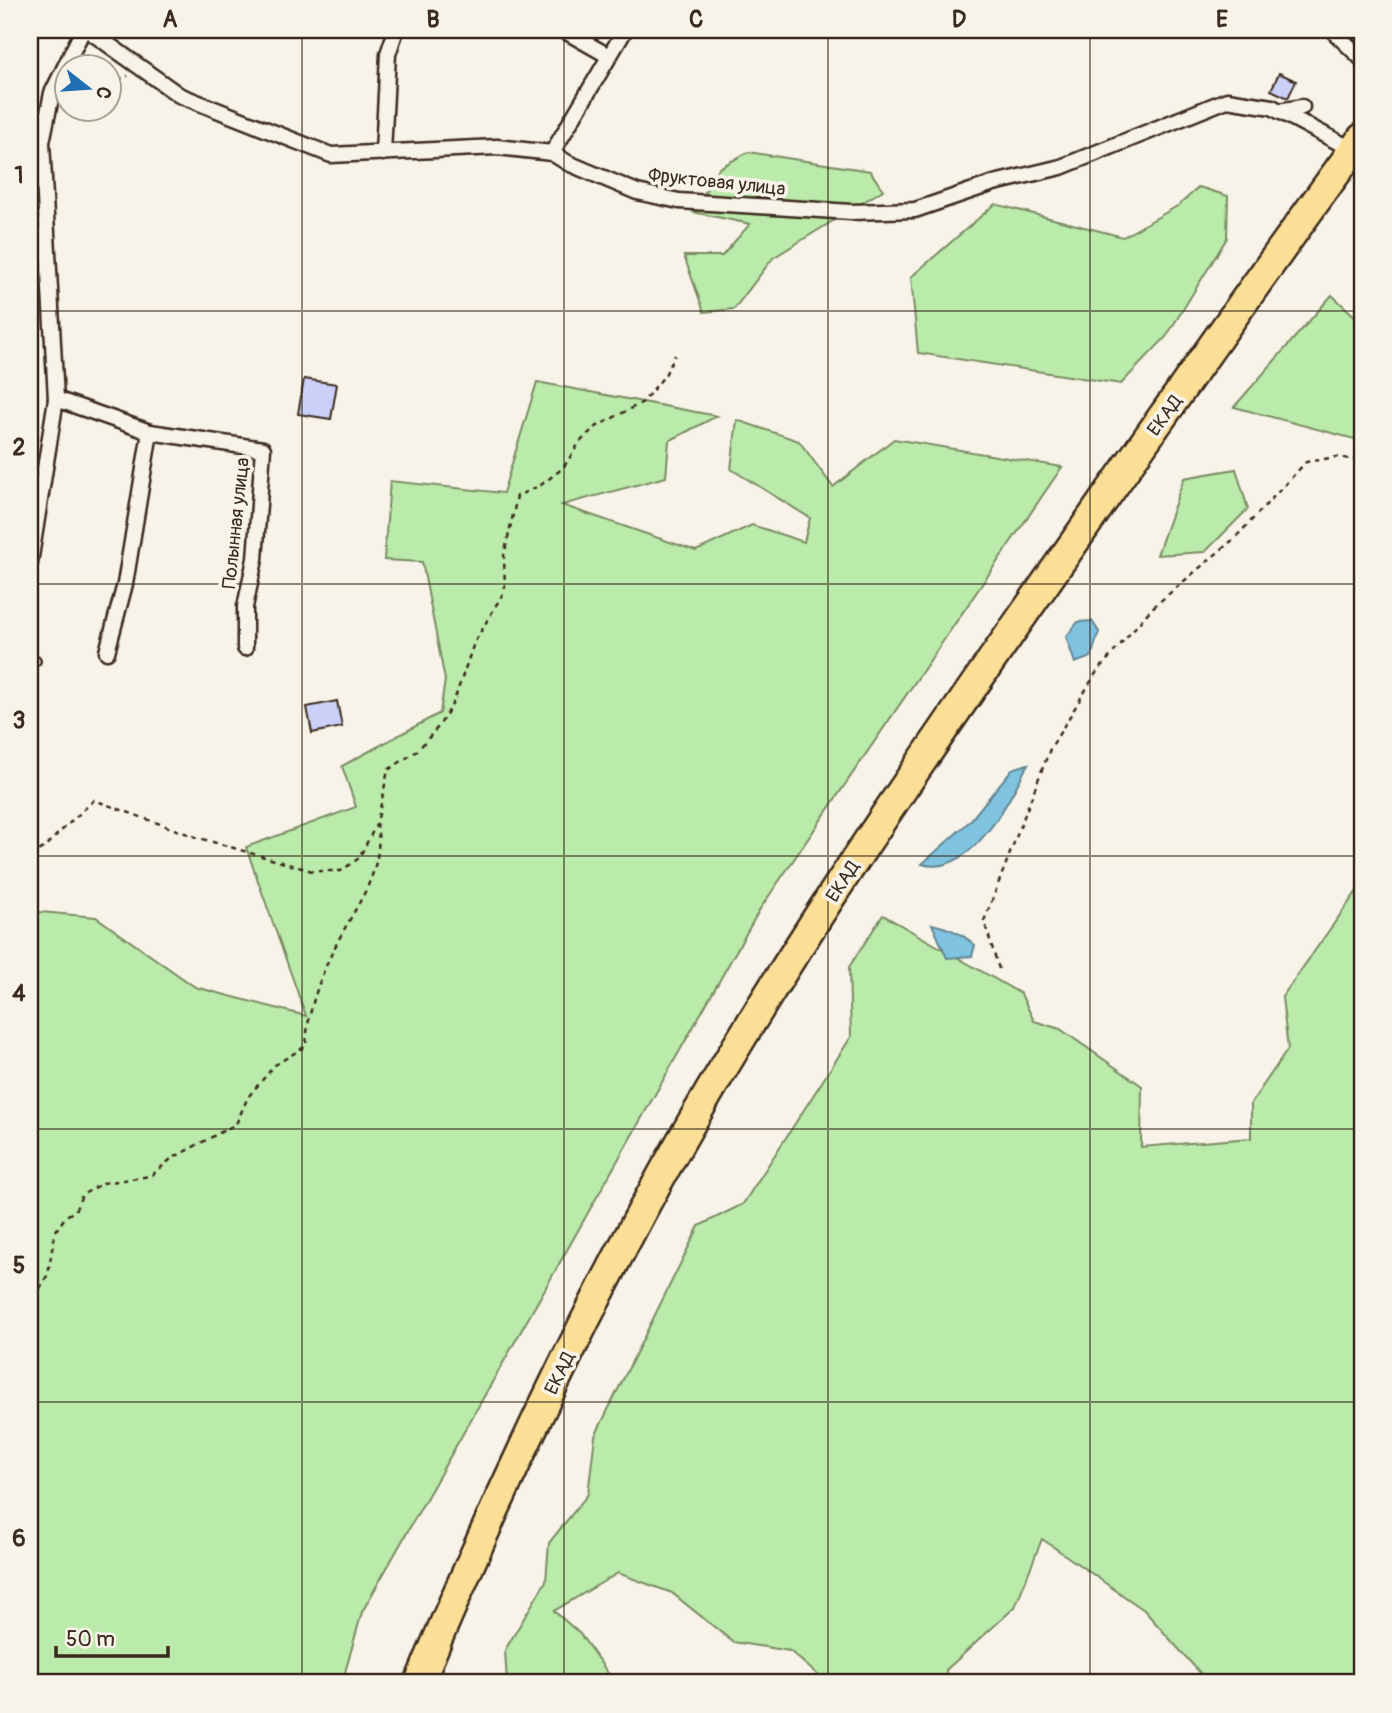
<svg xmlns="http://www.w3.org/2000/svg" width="1392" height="1713" viewBox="0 0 1392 1713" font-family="Pangolin,sans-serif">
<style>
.green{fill:#baebaa;stroke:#7a8a64;stroke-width:2}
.water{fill:#7fc3e0;stroke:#648692;stroke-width:2}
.building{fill:#cbd0f8;stroke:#3b2a1e;stroke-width:2}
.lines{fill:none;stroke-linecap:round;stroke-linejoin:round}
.lane-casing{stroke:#3b2a1e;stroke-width:12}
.street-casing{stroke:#3b2a1e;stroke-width:19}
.highway-casing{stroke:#3b2a1e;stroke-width:33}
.path{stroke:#3b2a1e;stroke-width:2.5;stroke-dasharray:5 5;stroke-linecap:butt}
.lane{stroke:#f7f3e8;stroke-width:7}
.street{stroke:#f7f3e8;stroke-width:14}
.highway{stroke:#fbdf96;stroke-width:28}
.grid{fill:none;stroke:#3b2a1e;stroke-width:2;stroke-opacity:0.55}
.labels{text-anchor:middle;stroke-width:7;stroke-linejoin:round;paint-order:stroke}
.street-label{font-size:19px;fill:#3b2a1e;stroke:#f7f3e8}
.neatline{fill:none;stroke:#3b2a1e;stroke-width:2.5}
.grid-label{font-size:23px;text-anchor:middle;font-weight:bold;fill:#3b2a1e}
</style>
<rect width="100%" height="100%" fill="#f7f3e8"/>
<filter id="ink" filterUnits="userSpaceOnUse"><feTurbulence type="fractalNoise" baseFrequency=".0143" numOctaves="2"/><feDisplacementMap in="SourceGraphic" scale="14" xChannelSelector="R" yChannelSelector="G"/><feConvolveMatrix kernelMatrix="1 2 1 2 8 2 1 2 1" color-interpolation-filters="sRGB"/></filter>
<g filter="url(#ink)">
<!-- green -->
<g class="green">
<path d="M748,152L870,171L883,190L773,258L734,309L704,312L684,256H722L750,224L693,212L719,168Z"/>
<path d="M1199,187L1228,196L1227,238L1166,337L1121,384L918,353L911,277L995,204L1123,237L1179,205Z"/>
<path d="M1332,295L1362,323V441L1234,407Z"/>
<path d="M537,382L717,416L669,441L666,477L562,505L696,551L752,525L804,542L810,518L731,469L737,420L799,441L833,487L894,439L1062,467L760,909L362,1612L342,1683H30V911L96,917L195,987L306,1016L246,847L356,807L342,766L440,713L445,680L422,562L384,560L390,481L503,493Z"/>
<path d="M1236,469L1248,509L1205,552L1157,555L1184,478Z"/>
<path d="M1362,884V1683H1209L1144,1610L1042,1539L1015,1607L946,1670L947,1683H827L790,1651L733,1642L672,1593L618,1573L554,1611L580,1634L615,1683H507L505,1650L546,1581L549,1543L588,1494L595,1436L699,1226L743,1204L851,1037L849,967L883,915L1021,994L1034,1021L1060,1029L1142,1086L1141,1147L1251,1138V1103L1288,1049L1282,997Z"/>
</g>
<!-- water -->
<g class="water">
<path d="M1092,621L1099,632L1091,657L1075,663L1066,637L1078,622Z"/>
<path d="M1028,764C1011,798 971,879 922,864L970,821L1012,769Z"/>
<path d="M932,924C949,928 961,933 975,945L972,956L947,958Z"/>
</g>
<!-- building -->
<g class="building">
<path d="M1279,73L1296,81L1288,98L1271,90Z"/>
<path d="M304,379L337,384L331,419L298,414Z"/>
<path d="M337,701L342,727L312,733L307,707Z"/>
</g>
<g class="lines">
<defs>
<path id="lane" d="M30,660L36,661"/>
<g id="street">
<path d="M88,30L179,95L331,155L497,147L552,153L568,163L637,192L679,201L851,212L915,210L994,183L1061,167L1227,100L1272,107L1353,150"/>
<path d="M563,30L607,55"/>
<path d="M1332,30L1362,59"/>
<path d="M1279,111L1302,107"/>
<path d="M383,153L388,54L396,30"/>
<path d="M552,153L625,30"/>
<path d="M56,399L150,432L263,449L255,559L245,607V648"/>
<path d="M30,563L56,399L42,142L52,93L83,30"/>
<path d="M107,652L125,584L150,432"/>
</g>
<path id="highway" d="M419,1683C486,1523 559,1366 641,1213C758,996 898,793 1040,591C1146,440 1252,287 1362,138"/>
</defs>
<!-- lane casing -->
<use href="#lane" class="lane-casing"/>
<!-- street casing -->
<use href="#street" class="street-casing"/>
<!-- highway casing -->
<use href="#highway" class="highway-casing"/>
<!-- path -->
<g class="path">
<path d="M108,82L128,76"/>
<path d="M30,855L42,849L94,800L196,837L312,871H341L359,858L377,823L388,770L417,751L439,726L454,701L474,643L505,590L504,556L517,496L541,485L563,468L580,442L594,428L643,402L665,375L675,355"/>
<path d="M999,969L984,921L1050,749L1096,673L1151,609L1235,538L1306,462L1337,457L1362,461"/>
<path d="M30,1306L48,1274L55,1232L66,1216L75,1211L82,1195L103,1183L151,1176L171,1159L236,1124L248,1097L275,1065L306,1046C307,1012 321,973 337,943C357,903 385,872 377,824"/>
</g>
<!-- lane -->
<use href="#lane" class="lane"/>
<!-- street -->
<use href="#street" class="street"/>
<!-- highway -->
<use href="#highway" class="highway"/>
</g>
</g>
<!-- grid -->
<path class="grid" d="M302,30V1683M564,30V1683M828,30V1683M1090,30V1683M30,311H1362M30,584H1362M30,856H1362M30,1129H1362M30,1402H1362"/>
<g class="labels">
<!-- street labels -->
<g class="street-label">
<text transform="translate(717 181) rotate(6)" y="7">Фруктовая улица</text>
<text transform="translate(1164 415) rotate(-54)" y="7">ЕКАД</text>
<text transform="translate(235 523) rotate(-84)" y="7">Полынная улица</text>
<text transform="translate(842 881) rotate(-57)" y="7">ЕКАД</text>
<text transform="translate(559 1373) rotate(-64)" y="7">ЕКАД</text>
</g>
</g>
<!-- margin -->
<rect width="1392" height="1713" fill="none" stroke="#f7f3e8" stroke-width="77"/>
<!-- north arrow -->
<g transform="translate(88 88) rotate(107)"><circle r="33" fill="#f7f3e8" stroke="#aca397" stroke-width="2"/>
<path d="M0-5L12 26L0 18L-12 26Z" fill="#1f6fb2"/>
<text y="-10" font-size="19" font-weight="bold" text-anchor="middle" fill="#3b2a1e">С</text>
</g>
<!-- scale -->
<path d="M56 1646v10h112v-10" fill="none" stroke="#3b2a1e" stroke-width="3.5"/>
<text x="66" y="1646" font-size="21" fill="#3b2a1e" stroke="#f7f3e8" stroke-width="5" paint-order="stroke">50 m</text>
<rect x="38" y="38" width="1316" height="1636" class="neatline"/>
<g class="grid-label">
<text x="170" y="27">A</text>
<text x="433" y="27">B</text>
<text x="696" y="27">C</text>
<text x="959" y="27">D</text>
<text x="1222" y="27">E</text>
<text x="19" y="183">1</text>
<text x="19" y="455">2</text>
<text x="19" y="728">3</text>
<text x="19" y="1001">4</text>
<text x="19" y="1273">5</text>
<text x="19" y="1546">6</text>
</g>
</svg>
